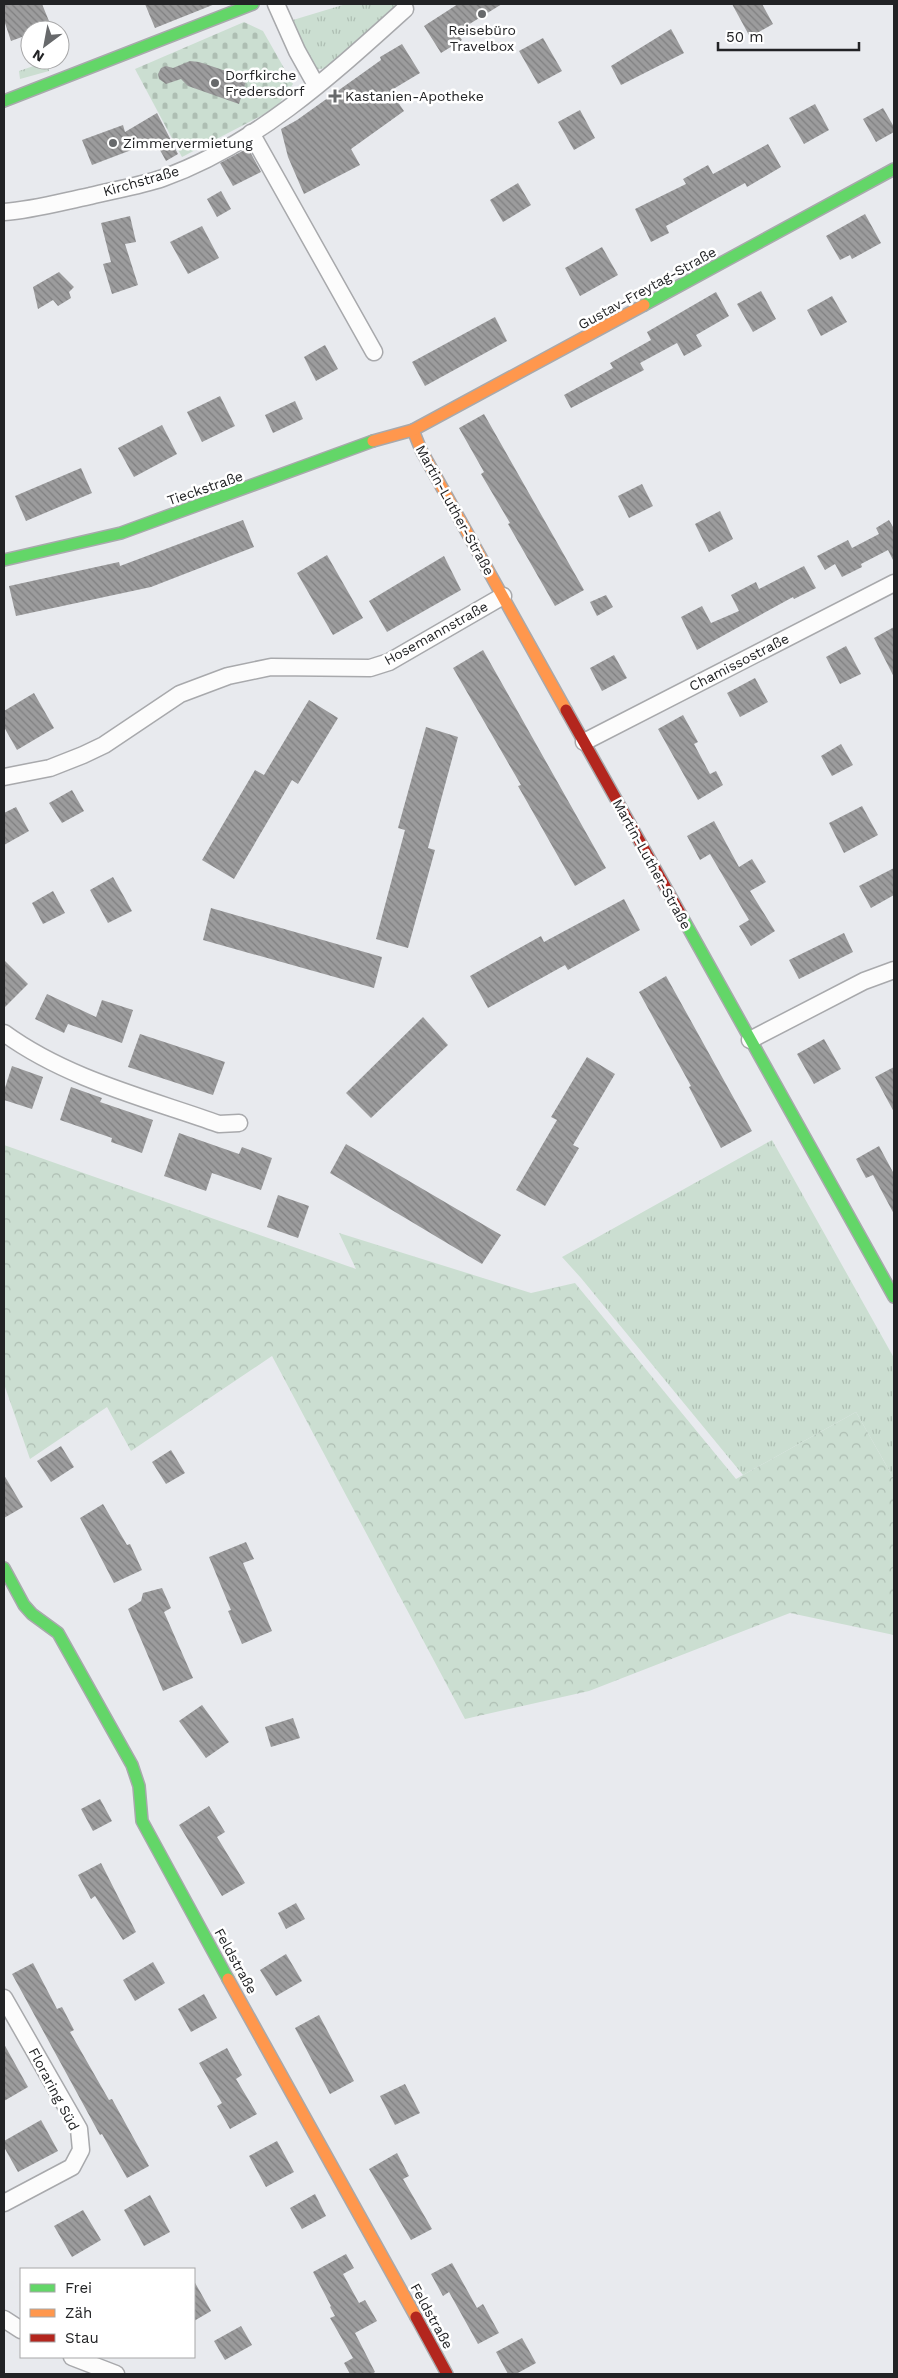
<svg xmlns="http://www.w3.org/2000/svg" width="898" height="2378" viewBox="0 0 898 2378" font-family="'Work Sans',sans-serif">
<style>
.grass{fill:url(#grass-tufts)}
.forest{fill:url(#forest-crowns)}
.cemetery{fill:url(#cemetery-stones)}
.building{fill:url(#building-back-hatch)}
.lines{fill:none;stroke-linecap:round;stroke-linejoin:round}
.street-casing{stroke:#a8a9ac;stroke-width:19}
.fast-casing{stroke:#a8a9ac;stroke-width:14}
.slow-casing{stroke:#a8a9ac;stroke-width:14}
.jam-casing{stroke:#a8a9ac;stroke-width:14}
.street{stroke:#fcfcfc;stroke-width:16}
.fast{stroke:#63d668;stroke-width:11}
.slow{stroke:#ff974d;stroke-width:11}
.jam{stroke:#b3261e;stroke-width:11}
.poi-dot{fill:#67696b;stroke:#fff;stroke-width:2}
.labels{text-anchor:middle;stroke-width:5;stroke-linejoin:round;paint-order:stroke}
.poi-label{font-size:14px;fill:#222325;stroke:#fff;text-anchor:start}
.street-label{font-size:14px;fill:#222325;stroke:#fff}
</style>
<defs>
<pattern id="grass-tufts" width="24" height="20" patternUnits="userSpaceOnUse" patternTransform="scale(1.25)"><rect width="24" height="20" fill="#cbded1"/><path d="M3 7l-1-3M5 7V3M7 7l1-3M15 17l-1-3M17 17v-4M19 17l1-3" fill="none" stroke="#aebeb3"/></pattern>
<pattern id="forest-crowns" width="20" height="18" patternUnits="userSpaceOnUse" patternTransform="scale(1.25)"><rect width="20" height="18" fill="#cbded1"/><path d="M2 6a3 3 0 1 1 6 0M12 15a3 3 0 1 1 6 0" fill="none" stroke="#aebeb3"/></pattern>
<pattern id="cemetery-stones" width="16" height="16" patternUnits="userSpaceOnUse" patternTransform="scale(1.25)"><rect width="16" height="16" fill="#cbded1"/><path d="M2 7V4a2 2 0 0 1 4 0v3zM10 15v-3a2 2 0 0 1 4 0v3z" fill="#aebeb3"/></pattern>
<pattern id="building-back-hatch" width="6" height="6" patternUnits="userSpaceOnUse" patternTransform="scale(1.25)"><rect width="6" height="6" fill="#9c9c9d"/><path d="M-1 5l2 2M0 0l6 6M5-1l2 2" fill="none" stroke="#7f7f80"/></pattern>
</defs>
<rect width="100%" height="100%" fill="#e8eaee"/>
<!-- grass -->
<g class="grass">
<path d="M346,4H400L325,68L315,70L293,20Z"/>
<path d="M48,61L49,71L20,79L19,71Z"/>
<path d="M772,1140L894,1358V1479L856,1412L743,1475L581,1278L562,1257Z"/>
</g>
<!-- forest -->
<path class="forest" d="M4,1145L356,1269L339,1233L531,1293L575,1283L736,1479L856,1412L894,1479V1635L790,1613L589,1691L465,1719L272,1356L131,1451L107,1407L30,1459L4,1384Z"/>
<!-- cemetery -->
<path class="cemetery" d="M244,22L263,31L293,84L276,108L182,157L135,69Z"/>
<!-- building -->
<g class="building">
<path d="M4,4H42L51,26L40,30H30V34L11,41L4,20Z"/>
<path d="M145,4H215L155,28Z"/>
<path d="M458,4H502L463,28L464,30L458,34L462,40L441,53L424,26Z"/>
<path d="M732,4H762L773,24L750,37Z"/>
<path d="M671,29L684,53L621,85L611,66Z"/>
<path d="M543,38L562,71L538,84L519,51Z"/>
<path d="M402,44L420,73L390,91L404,111L351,149L360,165L304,194L288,157L281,129L297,120L381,60L380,57Z"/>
<path d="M190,61L199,62L247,78L239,104L188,86L181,79L166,84L159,79L158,74L161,68L166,66L173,68Z"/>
<path d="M815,104L829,130L804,144L789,118Z"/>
<path d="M883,108L894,127V132L876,142L863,119Z"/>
<path d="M580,110L595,138L574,150L558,122Z"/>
<path d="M157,113L178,154L166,161L155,141L92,165L82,140L123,125L125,132Z"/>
<path d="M768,144L781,167L747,187L745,183L666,226L669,233L651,242L635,209L686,184L683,179L708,165L713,174Z"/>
<path d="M248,148L261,172L233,186L220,163Z"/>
<path d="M518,183L531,205L503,222L490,200Z"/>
<path d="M221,191L231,209L217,217L207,199Z"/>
<path d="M865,214L881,243L852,259L850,255L840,260L826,236Z"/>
<path d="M130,216L136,242L125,244L138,285L112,294L103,264L111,262L101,223Z"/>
<path d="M202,226L219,258L188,274L170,242Z"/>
<path d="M602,247L618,275L580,296L565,268Z"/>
<path d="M59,272L74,287L69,292L71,298L58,306L53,300L38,309L33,287Z"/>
<path d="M761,291L776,319L753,332L737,304Z"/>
<path d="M716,292L729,316L696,335L702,346L684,356L677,343L640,363L644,370L571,408L564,395L613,368L610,363L651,340L647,332Z"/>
<path d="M832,296L847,322L821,336L807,310Z"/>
<path d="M495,317L507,341L425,386L412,362Z"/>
<path d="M325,345L338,369L316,381L304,357Z"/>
<path d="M220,396L235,426L202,442L187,412Z"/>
<path d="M295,401L303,419L273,433L265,415Z"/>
<path d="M484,414L584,590L555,606L508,524L510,523L481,474L484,472L459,428Z"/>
<path d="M162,425L177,454L134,477L118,448Z"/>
<path d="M81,468L92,493L26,521L15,496Z"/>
<path d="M642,484L653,506L629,518L618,496Z"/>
<path d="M720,511L733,539L709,552L695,524Z"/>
<path d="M243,520L254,547L151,587L16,616L9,586L119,562L120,566Z"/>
<path d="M889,520L893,527L894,526V562L888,550L861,564L862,567L842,577L835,564L825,570L817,556L848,540L852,548L879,534L876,528Z"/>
<path d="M327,555L363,618L333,635L297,573Z"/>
<path d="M444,556L461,590L387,632L369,601Z"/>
<path d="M804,566L816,588L794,599L793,597L697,650L681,617L702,606L711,623L739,611L731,595L756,582L759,589Z"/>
<path d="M606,595L613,607L597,616L590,602Z"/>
<path d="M894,627V677L874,638Z"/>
<path d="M846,646L861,674L840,684L826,657Z"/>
<path d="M483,650L606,868L575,886L518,786L521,785L453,668Z"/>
<path d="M614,655L627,678L602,691L590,668Z"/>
<path d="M755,678L768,702L740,717L727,693Z"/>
<path d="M34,693L54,728L17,750L4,727V711Z"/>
<path d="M309,700L338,718L298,784L292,780L234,879L202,860L255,770L264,775Z"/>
<path d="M683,715L698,742L694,744L710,774L716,771L723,785L698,800L658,729Z"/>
<path d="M426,727L458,737L428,848L435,850L408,948L376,939L405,830L398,828Z"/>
<path d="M841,744L853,765L832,776L821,756Z"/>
<path d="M72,790L84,811L62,823L49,803Z"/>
<path d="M862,806L878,835L844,853L829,823Z"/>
<path d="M16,807L29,831L4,845V813Z"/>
<path d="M714,821L739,867L752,859L766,882L750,891L775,931L751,946L739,926L749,920L710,854L700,860L687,836Z"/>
<path d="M894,868V895L871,908L859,886Z"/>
<path d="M113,877L132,911L108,923L90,890Z"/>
<path d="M53,891L65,913L43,924L32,903Z"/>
<path d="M624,899L640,930L568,970L565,965L488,1008L470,976L541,936L544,942Z"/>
<path d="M211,908L382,957L374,988L203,940Z"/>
<path d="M844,933L853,952L799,979L789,960Z"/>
<path d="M4,960L28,984L4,1008Z"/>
<path d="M666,976L752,1131L721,1148L689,1087L691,1086L639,992Z"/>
<path d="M47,994L96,1017L102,1000L133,1010L122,1043L68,1024L64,1033L35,1019Z"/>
<path d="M423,1017L448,1045L371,1118L346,1093Z"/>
<path d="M140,1034L225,1062L213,1095L128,1067Z"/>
<path d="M824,1039L841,1069L814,1084L797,1054Z"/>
<path d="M587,1057L615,1074L573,1145L579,1148L545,1206L516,1190L557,1120L551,1117Z"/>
<path d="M12,1066L43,1077L32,1109L4,1100V1091Z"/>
<path d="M894,1067V1112L875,1077Z"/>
<path d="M71,1087L102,1098L100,1102L153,1120L142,1153L111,1142L112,1138L60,1120Z"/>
<path d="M179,1133L239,1154L242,1147L272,1158L261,1190L212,1173L206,1191L164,1176Z"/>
<path d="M346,1144L501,1235L482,1264L330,1173Z"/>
<path d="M879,1146L894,1174V1214L873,1175L866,1178L856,1159Z"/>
<path d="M278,1195L309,1206L298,1238L267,1227Z"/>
<path d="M61,1446L74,1467L51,1482L37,1461Z"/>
<path d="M171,1450L185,1473L166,1484L152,1462Z"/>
<path d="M4,1475L23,1507L4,1518Z"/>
<path d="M103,1504L127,1545L130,1544L142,1570L114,1583L80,1518Z"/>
<path d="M246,1542L254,1559L243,1563L272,1631L242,1644L228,1611L231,1610L209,1557Z"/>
<path d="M162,1588L171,1608L164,1612L193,1678L163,1691L128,1609L141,1601L143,1593Z"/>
<path d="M202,1705L229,1742L206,1758L179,1721Z"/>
<path d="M293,1718L300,1738L271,1747L265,1727Z"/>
<path d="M100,1799L112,1821L93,1831L81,1809Z"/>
<path d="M209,1806L225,1832L217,1837L245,1883L222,1896L179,1825Z"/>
<path d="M101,1863L136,1932L123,1940L95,1896L91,1899L78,1875Z"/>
<path d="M296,1903L305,1919L286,1929L278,1913Z"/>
<path d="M286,1954L302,1981L276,1996L260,1970Z"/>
<path d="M153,1962L165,1983L135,2001L123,1980Z"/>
<path d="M33,1963L57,2009L62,2007L74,2030L70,2032L109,2100L112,2099L149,2166L127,2178L102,2134L100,2135L12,1974Z"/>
<path d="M204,1994L217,2018L191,2032L178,2009Z"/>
<path d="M319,2015L354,2081L330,2094L295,2028Z"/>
<path d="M4,2044L28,2087L4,2101Z"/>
<path d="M227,2048L242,2075L236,2079L257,2114L230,2129L217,2106L222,2103L199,2063Z"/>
<path d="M405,2084L420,2113L395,2125L380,2096Z"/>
<path d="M41,2120L58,2151L18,2172L4,2147V2141Z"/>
<path d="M277,2141L294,2172L266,2187L249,2156Z"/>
<path d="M397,2153L409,2176L403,2179L432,2229L411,2240L369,2169Z"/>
<path d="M315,2194L326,2216L302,2229L290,2208Z"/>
<path d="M150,2195L170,2232L144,2246L124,2210Z"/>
<path d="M83,2210L101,2240L72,2257L54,2226Z"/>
<path d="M346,2254L354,2268L343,2274L359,2303L365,2300L377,2321L355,2333L375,2372L372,2374H350L344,2363L353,2358L330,2318L335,2316L330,2307L331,2306L313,2272Z"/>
<path d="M452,2263L477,2308L483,2304L499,2333L478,2344L449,2292L443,2296L431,2274Z"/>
<path d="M194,2281L211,2311L194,2321Z"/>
<path d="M241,2326L252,2345L225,2360L214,2341Z"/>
<path d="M522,2338L536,2363L516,2374H508L496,2352Z"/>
</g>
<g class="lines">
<defs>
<g id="street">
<path d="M276,4L297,51L316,85"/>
<path d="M251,133L374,352"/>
<path d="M4,212C33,210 61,202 90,196C114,190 140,186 163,178C256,145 333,74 405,9"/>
<path d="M584,742L894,583"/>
<path d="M4,777L50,768L83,755L104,745L180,694L228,676L271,667L370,668L389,662L503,596"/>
<path d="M4,1033C67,1079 146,1098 219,1124L239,1123"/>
<path d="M750,1040L864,981L894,970"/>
<path d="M4,1998L79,2129L81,2150L72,2167L4,2203"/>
<path d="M4,2319L21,2330"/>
<path d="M72,2357L116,2374"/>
</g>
<g id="fast">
<path d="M4,101L253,4"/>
<path d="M644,305L894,169"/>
<path d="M4,560L121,533L373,441"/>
<path d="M681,915L894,1297"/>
<path d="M4,1568L24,1605L32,1614L58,1633L132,1765L139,1786L142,1821L228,1979"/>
</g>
<g id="slow">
<path d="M413,430L421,450L566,710"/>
<path d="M373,441L413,430L644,305"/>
<path d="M228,1979L416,2317"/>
</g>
<g id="jam">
<path d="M566,710L681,915"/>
<path d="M416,2317L447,2374"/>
</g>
</defs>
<!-- street casing -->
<use href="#street" class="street-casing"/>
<!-- fast casing -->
<use href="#fast" class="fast-casing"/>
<!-- slow casing -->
<use href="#slow" class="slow-casing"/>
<!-- jam casing -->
<use href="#jam" class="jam-casing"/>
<!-- street -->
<use href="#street" class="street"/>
<!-- fast -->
<use href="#fast" class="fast"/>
<!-- slow -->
<use href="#slow" class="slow"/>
<!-- jam -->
<use href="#jam" class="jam"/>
</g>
<!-- markers -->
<g class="poi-dot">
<circle cx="482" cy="14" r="5"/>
<circle cx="215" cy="83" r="5"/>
<path d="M332.5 88.5h5v5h5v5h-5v5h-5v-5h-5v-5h5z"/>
<circle cx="113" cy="143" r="5"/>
</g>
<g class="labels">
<!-- poi labels -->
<g class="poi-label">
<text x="482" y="35" text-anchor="middle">Reisebüro<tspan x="482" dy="16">Travelbox</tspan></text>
<text x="225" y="80">Dorfkirche<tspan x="225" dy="16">Fredersdorf</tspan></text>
<text x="345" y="101">Kastanien-Apotheke</text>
<text x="123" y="148">Zimmervermietung</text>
</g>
<!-- street labels -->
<g class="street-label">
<text transform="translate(141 181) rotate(-16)" y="5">Kirchstraße</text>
<text transform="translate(647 288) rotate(-29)" y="5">Gustav-Freytag-Straße</text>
<text transform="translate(205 488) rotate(-19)" y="5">Tieckstraße</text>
<text transform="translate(455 510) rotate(61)" y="5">Martin-Luther-Straße</text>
<text transform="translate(436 633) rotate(-29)" y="5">Hosemannstraße</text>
<text transform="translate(739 662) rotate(-27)" y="5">Chamissostraße</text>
<text transform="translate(652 864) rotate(61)" y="5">Martin-Luther-Straße</text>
<text transform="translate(236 1961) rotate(61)" y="5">Feldstraße</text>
<text transform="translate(54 2089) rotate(62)" y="5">Floraring Süd</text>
<text transform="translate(432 2316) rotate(61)" y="5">Feldstraße</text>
</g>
</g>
<!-- border -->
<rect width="898" height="2378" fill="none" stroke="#222325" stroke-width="10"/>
<!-- legend -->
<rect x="20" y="2268" width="175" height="90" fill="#ffffff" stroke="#a7a7a8"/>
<rect x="30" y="2284" width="25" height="8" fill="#63d668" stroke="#a7a7a8"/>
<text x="65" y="2293" font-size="15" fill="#222325">Frei</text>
<rect x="30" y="2309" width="25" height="8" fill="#ff974d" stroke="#a7a7a8"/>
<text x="65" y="2318" font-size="15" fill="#222325">Zäh</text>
<rect x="30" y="2334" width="25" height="8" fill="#b3261e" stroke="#a7a7a8"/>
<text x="65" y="2343" font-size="15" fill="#222325">Stau</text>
<!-- north arrow -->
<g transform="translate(45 45) rotate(212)"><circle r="24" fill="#ffffff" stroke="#a7a7a8"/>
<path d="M0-4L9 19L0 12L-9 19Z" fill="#67696b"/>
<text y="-8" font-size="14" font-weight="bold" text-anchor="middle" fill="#222325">N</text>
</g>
<!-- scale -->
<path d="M718 42v8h141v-8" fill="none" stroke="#222325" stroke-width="2.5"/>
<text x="726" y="42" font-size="15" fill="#222325" stroke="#ffffff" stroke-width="4" paint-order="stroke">50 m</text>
</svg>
